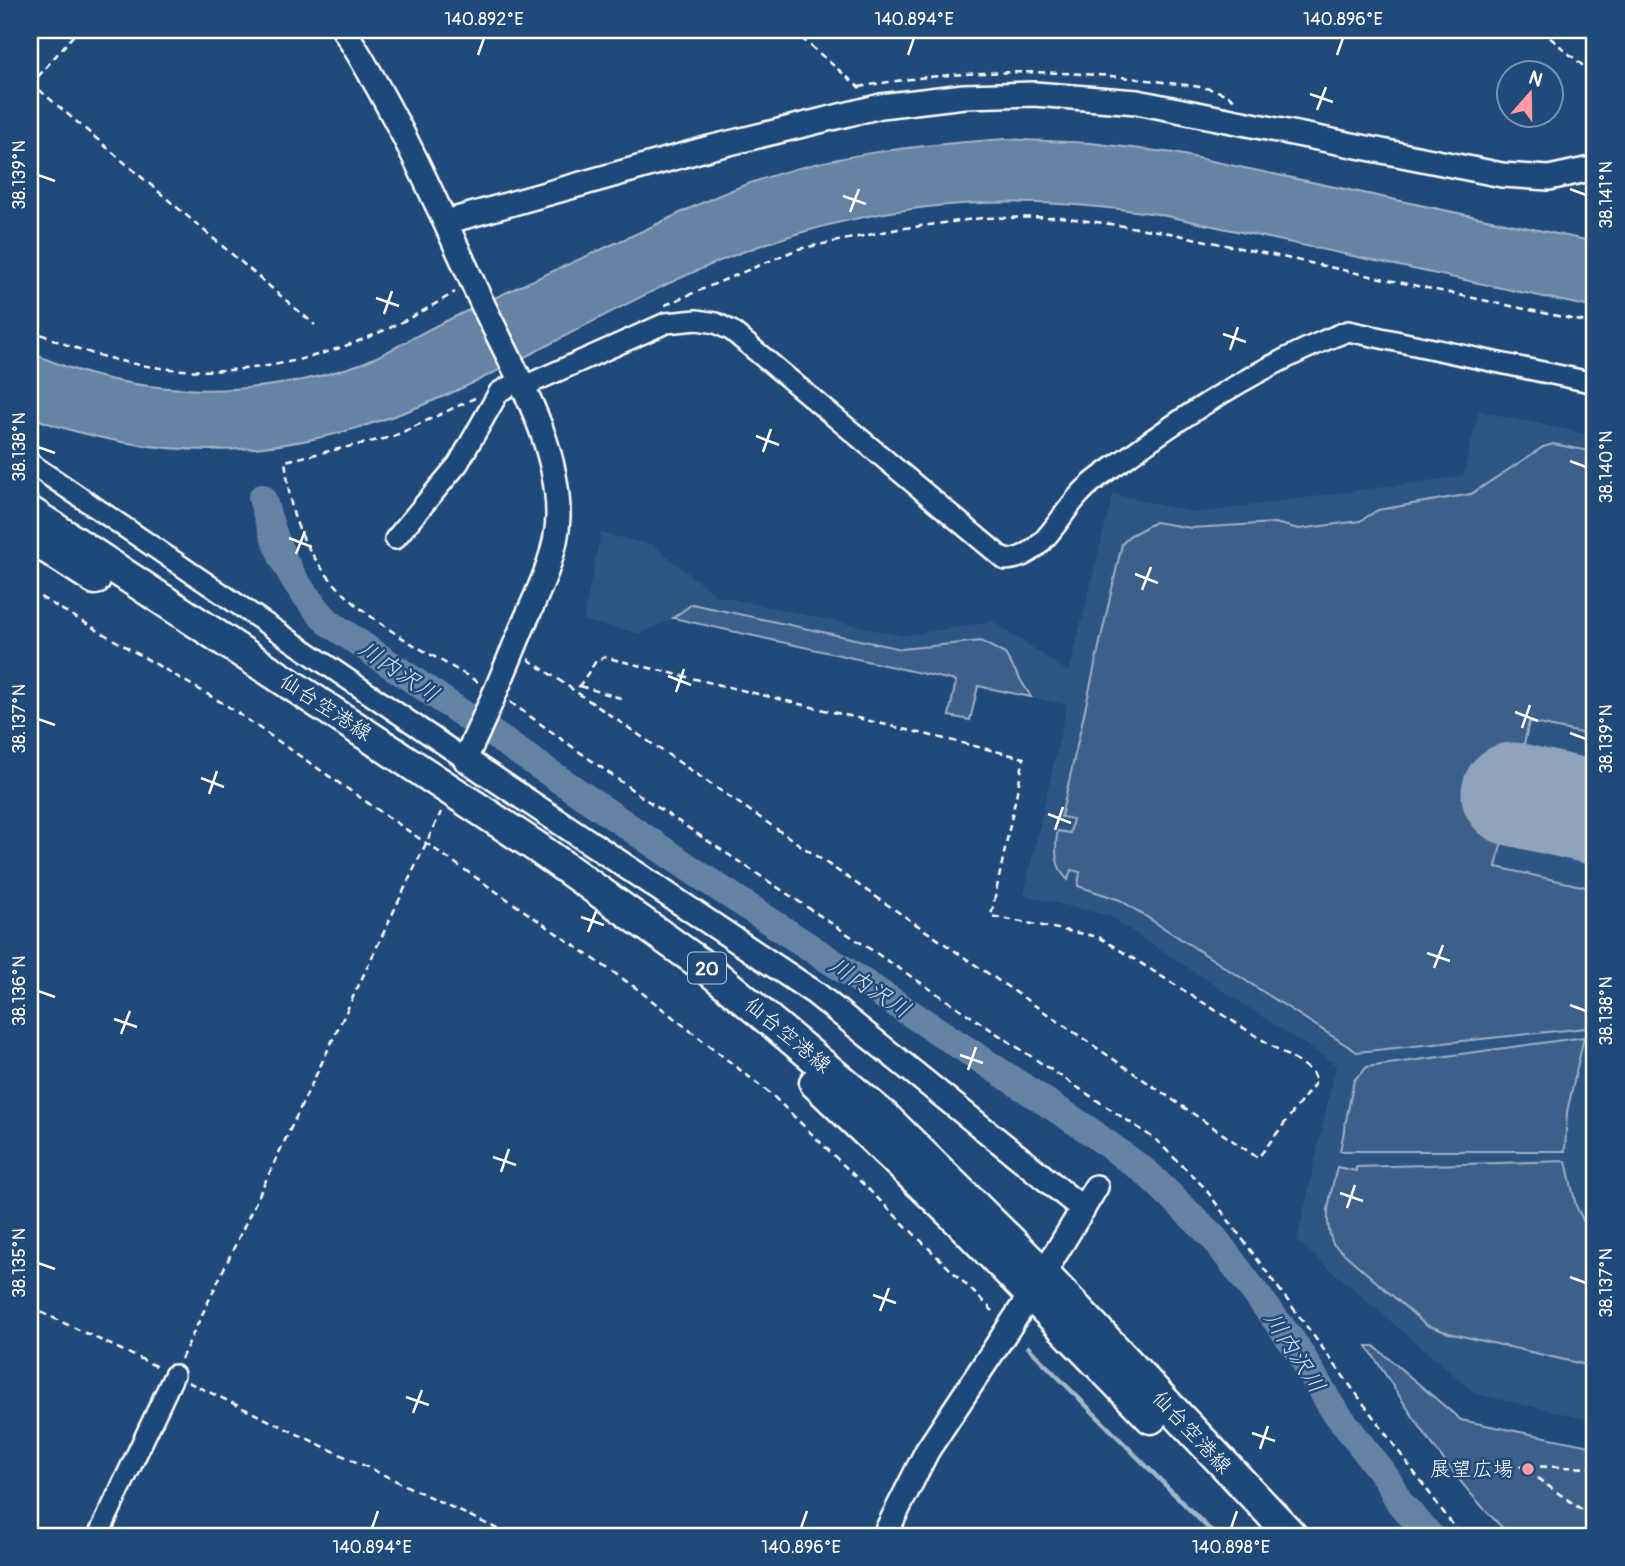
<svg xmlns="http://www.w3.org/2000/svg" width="1625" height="1566" viewBox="0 0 1625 1566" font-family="Pangolin,'Klee One',sans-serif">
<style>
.built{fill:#2e5683}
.green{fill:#3c618b;stroke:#9eb0c5;stroke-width:2}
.water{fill:#6583a4;stroke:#a3b5c8;stroke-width:2}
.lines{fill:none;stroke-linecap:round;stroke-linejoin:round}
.stream{stroke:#a3b5c8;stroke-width:4.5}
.river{stroke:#6583a4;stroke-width:28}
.runway{stroke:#8fa4bc;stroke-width:103}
.minor-casing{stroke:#fff;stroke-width:24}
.tertiary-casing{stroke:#fff;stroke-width:28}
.primary-casing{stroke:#fff;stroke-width:35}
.path{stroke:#fff;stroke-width:2.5;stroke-dasharray:7 5;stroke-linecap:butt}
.minor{stroke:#1f4a7a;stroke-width:19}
.tertiary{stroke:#1f4a7a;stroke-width:23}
.primary{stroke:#1f4a7a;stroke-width:30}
.ticks{fill:none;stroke:#fff;stroke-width:2.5}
.poi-dot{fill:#ff9aa2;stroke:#1f4a7a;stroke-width:2.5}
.labels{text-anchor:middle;stroke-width:5;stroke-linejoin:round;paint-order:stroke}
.shield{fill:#1f4a7a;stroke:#bcc9d7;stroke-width:2}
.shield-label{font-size:19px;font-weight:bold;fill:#fff}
.street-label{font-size:21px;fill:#fff;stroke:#1f4a7a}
.poi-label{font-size:21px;fill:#fff;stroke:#1f4a7a;text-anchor:end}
.water-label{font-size:23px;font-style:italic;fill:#d8e0e8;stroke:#1f4a7a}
.neatline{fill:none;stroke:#fff;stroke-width:2.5}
.ticks-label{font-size:18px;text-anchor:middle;fill:#fff}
</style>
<rect width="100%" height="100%" fill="#1f4a7a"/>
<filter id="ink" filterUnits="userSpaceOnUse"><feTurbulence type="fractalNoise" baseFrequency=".0143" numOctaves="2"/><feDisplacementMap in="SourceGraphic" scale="14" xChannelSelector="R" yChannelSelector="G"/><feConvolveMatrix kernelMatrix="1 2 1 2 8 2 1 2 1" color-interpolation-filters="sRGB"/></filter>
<g filter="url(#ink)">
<!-- built -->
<path class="built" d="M1479,411L1595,436V1421L1476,1394L1297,1241L1336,1065L1109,916L1024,895L1067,705L978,686L970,720L949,716L956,681L673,618L641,634L583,620L601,533L653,545L715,595L903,636L992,621L1069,672L1113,494L1196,513L1463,476Z"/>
<!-- green -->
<g class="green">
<path d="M1553,444L1595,452V736L1529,722L1496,867L1595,889V985L1586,1028L1357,1052L1120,900L1078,886L1080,872L1071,870L1068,880C1055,868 1055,851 1057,834L1058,831L1070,833L1073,819L1061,817L1122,544L1129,536L1155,522L1191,528L1275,523L1299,529L1360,521L1378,510L1471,494L1543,447Z"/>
<path d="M692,604L901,649L981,641L1005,654L1031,697L978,686L970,720L949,716L956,681L673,618Z"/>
<path d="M1584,1037L1567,1112L1565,1151H1340L1354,1080L1367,1067Z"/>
<path d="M1566,1161L1576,1206L1595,1244V1367L1449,1333L1426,1325L1333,1244C1322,1218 1331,1193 1337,1167L1356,1171V1167Z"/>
<path d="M1367,1346H1374L1461,1420L1595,1447V1536H1511C1454,1483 1409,1412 1367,1346Z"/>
</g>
<!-- water -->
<path class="water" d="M1005,139L1091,143L1174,153L1595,242V308L1157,214C1025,194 905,198 777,240C671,274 576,333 477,381C327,454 188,474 30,417V352C131,400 256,400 360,364C390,353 417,334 446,321C509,290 574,262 638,233C673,217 708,198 745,185C827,154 918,145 1005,139Z"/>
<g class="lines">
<!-- stream -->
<path class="stream" d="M1028,1347L1216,1536"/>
<!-- river -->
<path class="river" d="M262,498C278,553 289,581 328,622L698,874L1087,1129L1147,1173L1214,1238L1297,1348L1331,1406L1387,1479L1400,1503L1430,1536"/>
<!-- runway -->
<path class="runway" d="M1513,794L1595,813"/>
<defs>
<g id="minor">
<path d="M522,387L666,323L697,320L716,323L732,331L1005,560C1042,559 1058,516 1082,492C1095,478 1114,467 1129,456C1197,406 1269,361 1348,331L1595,383"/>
<path d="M30,463L465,759"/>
<path d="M395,539L458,464L499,392L519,381"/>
<path d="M98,1536L174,1375"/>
</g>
<g id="tertiary">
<path d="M344,30C396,112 436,201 476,290C508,361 559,437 558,517C557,555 537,594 522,628C504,672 486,716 465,759L815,993L1083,1209"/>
<path d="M446,222L709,148L881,106L964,96L1034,94L1137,102L1502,175L1549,178L1595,168"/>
<path d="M884,1536L927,1451L1031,1294L1096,1187"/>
</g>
<g id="primary">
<path d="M30,512L535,846L708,969L885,1117L1044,1274L1292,1536"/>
<path d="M30,537L95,579"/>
<path d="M815,1083L953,1215L1151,1418"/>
</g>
</defs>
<!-- minor casing -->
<use href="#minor" class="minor-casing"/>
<!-- tertiary casing -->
<use href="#tertiary" class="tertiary-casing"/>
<!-- primary casing -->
<use href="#primary" class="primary-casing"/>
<!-- path -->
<g class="path">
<path d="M792,30L860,88"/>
<path d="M1541,30L1595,76"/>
<path d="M30,82L315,325"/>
<path d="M30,86L78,30"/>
<path d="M859,87C961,68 1067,68 1170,83C1190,86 1220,87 1236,101"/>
<path d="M665,305L798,249L898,229L982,218L1061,217L1165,232L1595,324"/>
<path d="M30,329C176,399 320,377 455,292"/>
<path d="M475,398L392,437L285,461C288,480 289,501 295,519C327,605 404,638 478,682"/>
<path d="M30,591L226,705L636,988L772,1095L996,1314"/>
<path d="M528,659L1258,1158L1316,1082L1312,1071L1099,937L991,916L1024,758L604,657L596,661L576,691"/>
<path d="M580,686L624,699"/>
<path d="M510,702L645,799L1155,1139L1204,1187L1461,1536"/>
<path d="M30,1307L160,1368"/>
<path d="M181,1359L441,812"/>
<path d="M188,1382L512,1536"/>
<path d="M1595,1468L1520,1466L1595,1519"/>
</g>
<!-- minor -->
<use href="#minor" class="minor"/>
<!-- tertiary -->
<use href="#tertiary" class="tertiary"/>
<!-- primary -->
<use href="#primary" class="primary"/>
</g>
</g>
<!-- ticks -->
<path class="ticks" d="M478,55L484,38M908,55L914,38M1337,55L1343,38M1310,94L1333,102M1317,110L1326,87M38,175L55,181M1570,189L1586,195M843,196L866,204M850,212L859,189M376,298L399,306M384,314L392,291M1223,334L1246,342M1230,350L1238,327M756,436L779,445M38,447L55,453M763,452L771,429M1570,461L1586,467M289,538L312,547M296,554L305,531M1135,574L1158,583M1142,590L1151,567M668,676L691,685M676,692L684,669M1515,712L1538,721M38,719L55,725M1522,728L1530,705M1570,733L1586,739M201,778L224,787M209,794L217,771M1048,814L1071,823M1055,830L1063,807M581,917L604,925M588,932L597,909M1427,953L1450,961M1434,968L1443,945M38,991L55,997M1570,1005L1586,1011M114,1019L137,1027M121,1034L130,1011M960,1055L983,1063M968,1070L976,1047M493,1157L516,1165M501,1172L509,1149M1340,1193L1363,1201M1347,1208L1355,1185M38,1263L55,1269M1570,1277L1586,1283M873,1295L896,1303M880,1311L889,1288M406,1397L429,1405M413,1413L422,1390M1252,1433L1275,1441M1260,1449L1268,1426M372,1528L378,1511M801,1528L807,1511M1231,1528L1237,1511"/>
<!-- markers -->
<circle class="poi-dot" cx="1528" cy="1469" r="7"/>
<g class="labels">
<!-- shield labels -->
<rect class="shield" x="688" y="952.5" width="38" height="31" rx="5"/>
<g class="shield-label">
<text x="707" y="975">20</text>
</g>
<!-- street labels -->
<g class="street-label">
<text transform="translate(326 707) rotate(33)" y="7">仙台空港線</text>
<text transform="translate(788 1035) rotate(40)" y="7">仙台空港線</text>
<text transform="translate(1192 1432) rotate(47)" y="7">仙台空港線</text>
</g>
<!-- poi labels -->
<g class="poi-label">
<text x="1514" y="1476">展望広場</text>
</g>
<!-- water labels -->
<g class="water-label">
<text transform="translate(399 671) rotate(34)" y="8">川内沢川</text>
<text transform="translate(870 987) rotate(33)" y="8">川内沢川</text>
<text transform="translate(1295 1352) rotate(57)" y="8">川内沢川</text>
</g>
</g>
<!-- margin -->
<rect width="1625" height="1566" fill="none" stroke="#1f4a7a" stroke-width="77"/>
<!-- north arrow -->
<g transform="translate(1530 94) rotate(20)"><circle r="33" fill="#1f4a7a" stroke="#7992af" stroke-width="2"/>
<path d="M0-5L12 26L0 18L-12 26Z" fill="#ff9aa2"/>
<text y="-10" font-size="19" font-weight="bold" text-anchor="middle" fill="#ffffff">N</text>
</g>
<rect x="38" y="38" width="1548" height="1490" class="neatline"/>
<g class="ticks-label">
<text x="484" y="25">140.892°E</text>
<text x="914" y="25">140.894°E</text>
<text x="1343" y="25">140.896°E</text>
<text transform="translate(19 175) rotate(-90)" y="6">38.139°N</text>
<text transform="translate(1606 195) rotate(-90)" y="6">38.141°N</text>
<text transform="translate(19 447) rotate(-90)" y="6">38.138°N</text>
<text transform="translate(1606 467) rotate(-90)" y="6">38.140°N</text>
<text transform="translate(19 719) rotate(-90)" y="6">38.137°N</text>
<text transform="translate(1606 739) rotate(-90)" y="6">38.139°N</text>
<text transform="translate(19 991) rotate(-90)" y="6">38.136°N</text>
<text transform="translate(1606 1011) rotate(-90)" y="6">38.138°N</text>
<text transform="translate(19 1263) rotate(-90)" y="6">38.135°N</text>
<text transform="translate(1606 1283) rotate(-90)" y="6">38.137°N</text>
<text x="372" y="1553">140.894°E</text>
<text x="801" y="1553">140.896°E</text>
<text x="1231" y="1553">140.898°E</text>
</g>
</svg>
